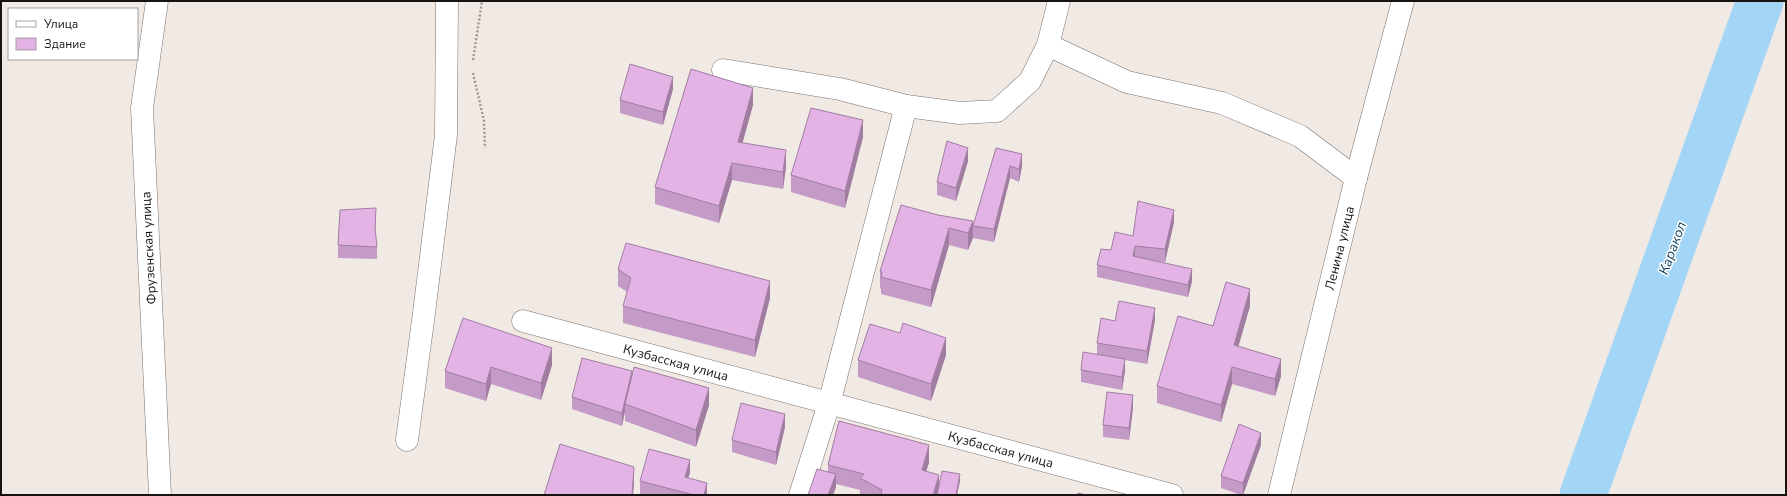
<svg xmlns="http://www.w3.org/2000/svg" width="1787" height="496" viewBox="0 0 1787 496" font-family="'Nunito Sans',sans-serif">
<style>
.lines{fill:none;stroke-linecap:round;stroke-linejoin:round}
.river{stroke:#a3d5f6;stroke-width:47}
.street-casing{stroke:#7a736f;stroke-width:23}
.path{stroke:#9f9995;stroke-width:2.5;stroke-dasharray:2 2;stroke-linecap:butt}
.street{stroke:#fff;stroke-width:22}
.wall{fill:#c49ac6}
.shaded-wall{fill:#a07da1}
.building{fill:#e4b3e6;stroke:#a07da1}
.labels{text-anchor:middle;stroke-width:3;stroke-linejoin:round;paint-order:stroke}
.street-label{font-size:13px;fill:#161312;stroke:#fff}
.water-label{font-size:14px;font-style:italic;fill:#0e405c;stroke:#fff}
</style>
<rect width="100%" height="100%" fill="#f1e9e4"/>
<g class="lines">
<!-- river -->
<path class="river" d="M1583,495L1760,1"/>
<defs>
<g id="street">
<path d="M157,1L142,108L160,495"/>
<path d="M1048,45L1059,1"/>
<path d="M723,70L840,89L906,106L960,113L997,111L1030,81L1048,45L1127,82L1222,103L1300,136L1356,178"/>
<path d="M523,321L1172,495"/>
<path d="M407,440L424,313L446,135L447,1"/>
<path d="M800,495L829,404L906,106"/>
<path d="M1279,495L1356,178L1403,1"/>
</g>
</defs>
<!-- street casing -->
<use href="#street" class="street-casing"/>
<!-- path -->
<g class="path">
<path d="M473,60L482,1"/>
<path d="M473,73L484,121L485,148"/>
</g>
<!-- street -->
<use href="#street" class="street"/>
</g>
<!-- wall -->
<g class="wall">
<path d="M673,89L663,125L620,113V100Z"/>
<path d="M753,105L742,143L786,167L783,189L732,180L719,223L655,204V187Z"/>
<path d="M863,137L845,208L791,192V175Z"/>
<path d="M996,148L1022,166L1019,182L1010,178L994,242L973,238L968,250L949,245L931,307L881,294V289L880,288V271L901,205L973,226Z"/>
<path d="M968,161L956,201L937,195V182Z"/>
<path d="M376,221L375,230L377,247V259L338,258V245Z"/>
<path d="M1174,222L1165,262L1154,261L1192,281L1188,297L1097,277V265L1111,250L1133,236Z"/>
<path d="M618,269L770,298L755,357L623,323V306L627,292L618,286Z"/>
<path d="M1250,306L1238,346L1281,376L1275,396L1232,384L1221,422L1157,403V386L1213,326Z"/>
<path d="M463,318L552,365L541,400L491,384L486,401L445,388V371Z"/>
<path d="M1155,320L1147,364L1125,360V371L1122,390L1081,382V370L1097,354V343L1115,321Z"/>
<path d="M900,333L946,355L931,401L858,377V360Z"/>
<path d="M632,377L709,405L696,447L625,421V411L622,426L572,409V397Z"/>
<path d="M1133,408L1129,440L1103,437V425Z"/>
<path d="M785,427L776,465L732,452V440Z"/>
<path d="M1261,445L1243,495H1241L1221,488V476Z"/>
<path d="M929,462L926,471L939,488L960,481L957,495H860V490L836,484V487L833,495H808L828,472V465Z"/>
<path d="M690,472L688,478L707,495H645L640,494V481Z"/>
</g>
<!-- shaded-wall -->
<g class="shaded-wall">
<path d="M673,77V89L663,125V112Z"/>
<path d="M753,88V105L738,159V142Z"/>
<path d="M863,120V137L845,208V191Z"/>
<path d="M968,148V161L956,201V188Z"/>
<path d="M786,150V167L783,189V172Z"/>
<path d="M1022,154V166L1019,182V169Z"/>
<path d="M732,163V180L719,223V206Z"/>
<path d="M1010,166V178L994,242V229Z"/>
<path d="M1174,210V222L1165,262V249Z"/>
<path d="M973,221V238L968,250V233Z"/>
<path d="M949,228V245L931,307V290Z"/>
<path d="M1135,246V259L1133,256Z"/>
<path d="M1192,269V281L1188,297V285Z"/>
<path d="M770,281V298L755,357V340Z"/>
<path d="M1250,289V306L1234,362V345Z"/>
<path d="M1155,308V320L1147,364V351Z"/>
<path d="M946,338V355L931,401V384Z"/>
<path d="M552,348V365L541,400V383Z"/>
<path d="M1125,359V371L1122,390V377Z"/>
<path d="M1281,359V376L1275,396V379Z"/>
<path d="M491,367V384L486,401V384Z"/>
<path d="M1232,367V384L1221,422V405Z"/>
<path d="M632,371V383L625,404V411L622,426V413Z"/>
<path d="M709,388V405L696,447V430Z"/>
<path d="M1133,395V408L1129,440V428Z"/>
<path d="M785,414V427L776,465V452Z"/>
<path d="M1261,433V445L1243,495V483Z"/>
<path d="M929,445V462L922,487V470Z"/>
<path d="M690,460V472L685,489V477Z"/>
<path d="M634,467V484L633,495H632Z"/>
<path d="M836,474V487L833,495H828Z"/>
<path d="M960,474V481L957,495H956Z"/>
<path d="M939,475V492L938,495H933Z"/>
<path d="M707,483V495H704Z"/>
</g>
<!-- building -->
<g class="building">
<path d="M630,64L673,77L663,112L620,100Z"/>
<path d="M691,69L753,88L738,142L786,150L783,172L732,163L719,206L655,187Z"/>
<path d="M811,108L863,120L845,191L791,175Z"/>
<path d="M947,141L968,148L956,188L937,182Z"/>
<path d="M996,148L1022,154L1019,169L1010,166L994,229L973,226Z"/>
<path d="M1138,201L1174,210L1165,249L1135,246L1133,256L1192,269L1188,285L1097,265L1101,249L1111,250L1115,232L1133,236Z"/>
<path d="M901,205L938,215L973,221L968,233L949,228L931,290L881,277L882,272L880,271Z"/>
<path d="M376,208L375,227L377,247L338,245L340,210Z"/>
<path d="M626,243L770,281L755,340L623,306L631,278L618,269Z"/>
<path d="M1226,282L1250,289L1234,345L1281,359L1275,379L1232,367L1221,405L1157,386L1178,316L1213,326Z"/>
<path d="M1119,301L1155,308L1147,351L1097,343L1101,318L1115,321Z"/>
<path d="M463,318L552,348L541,383L491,367L486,384L445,371Z"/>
<path d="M903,323L946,338L931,384L858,360L870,324L900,333Z"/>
<path d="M1083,352L1125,359L1122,377L1081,370Z"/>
<path d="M582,358L632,371L622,413L572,397Z"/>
<path d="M634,367L709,388L696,430L625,404Z"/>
<path d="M1107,392L1133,395L1129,428L1103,425Z"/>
<path d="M741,403L785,414L776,452L732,440Z"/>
<path d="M839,421L929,445L922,470L939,475L933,495H913L909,494V495H881L882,490L860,478L864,474L828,465Z"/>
<path d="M1239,424L1261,433L1243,483L1221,476Z"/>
<path d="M560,444L634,467L632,495H544Z"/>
<path d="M649,449L690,460L685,477L707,483L704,495H694L640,481Z"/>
<path d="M817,469L836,474L828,495H808Z"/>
<path d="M942,471L960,474L956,495H937Z"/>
<path d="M1078,493L1086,495H1078Z"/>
</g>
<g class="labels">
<!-- street labels -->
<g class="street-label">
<text transform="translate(148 248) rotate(-93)" y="5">Фрузенская улица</text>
<text transform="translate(1339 248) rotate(-76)" y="5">Ленина улица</text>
<text transform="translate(676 362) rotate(15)" y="5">Кузбасская улица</text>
<text transform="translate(1001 449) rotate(15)" y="5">Кузбасская улица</text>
</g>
<!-- water labels -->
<g class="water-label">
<text transform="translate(1672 248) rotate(-70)" y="5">Каракол</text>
</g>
</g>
<!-- border -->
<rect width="1787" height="496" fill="none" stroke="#161312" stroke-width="4"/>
<!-- legend -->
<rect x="8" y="8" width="130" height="52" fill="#ffffff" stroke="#a2a1a0"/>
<rect x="16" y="21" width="20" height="6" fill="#ffffff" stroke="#a2a1a0"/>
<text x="44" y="28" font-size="12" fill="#161312">Улица</text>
<rect x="16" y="38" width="20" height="12" fill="#e4b3e6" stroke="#a2a1a0"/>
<text x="44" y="48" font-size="12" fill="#161312">Здание</text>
</svg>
